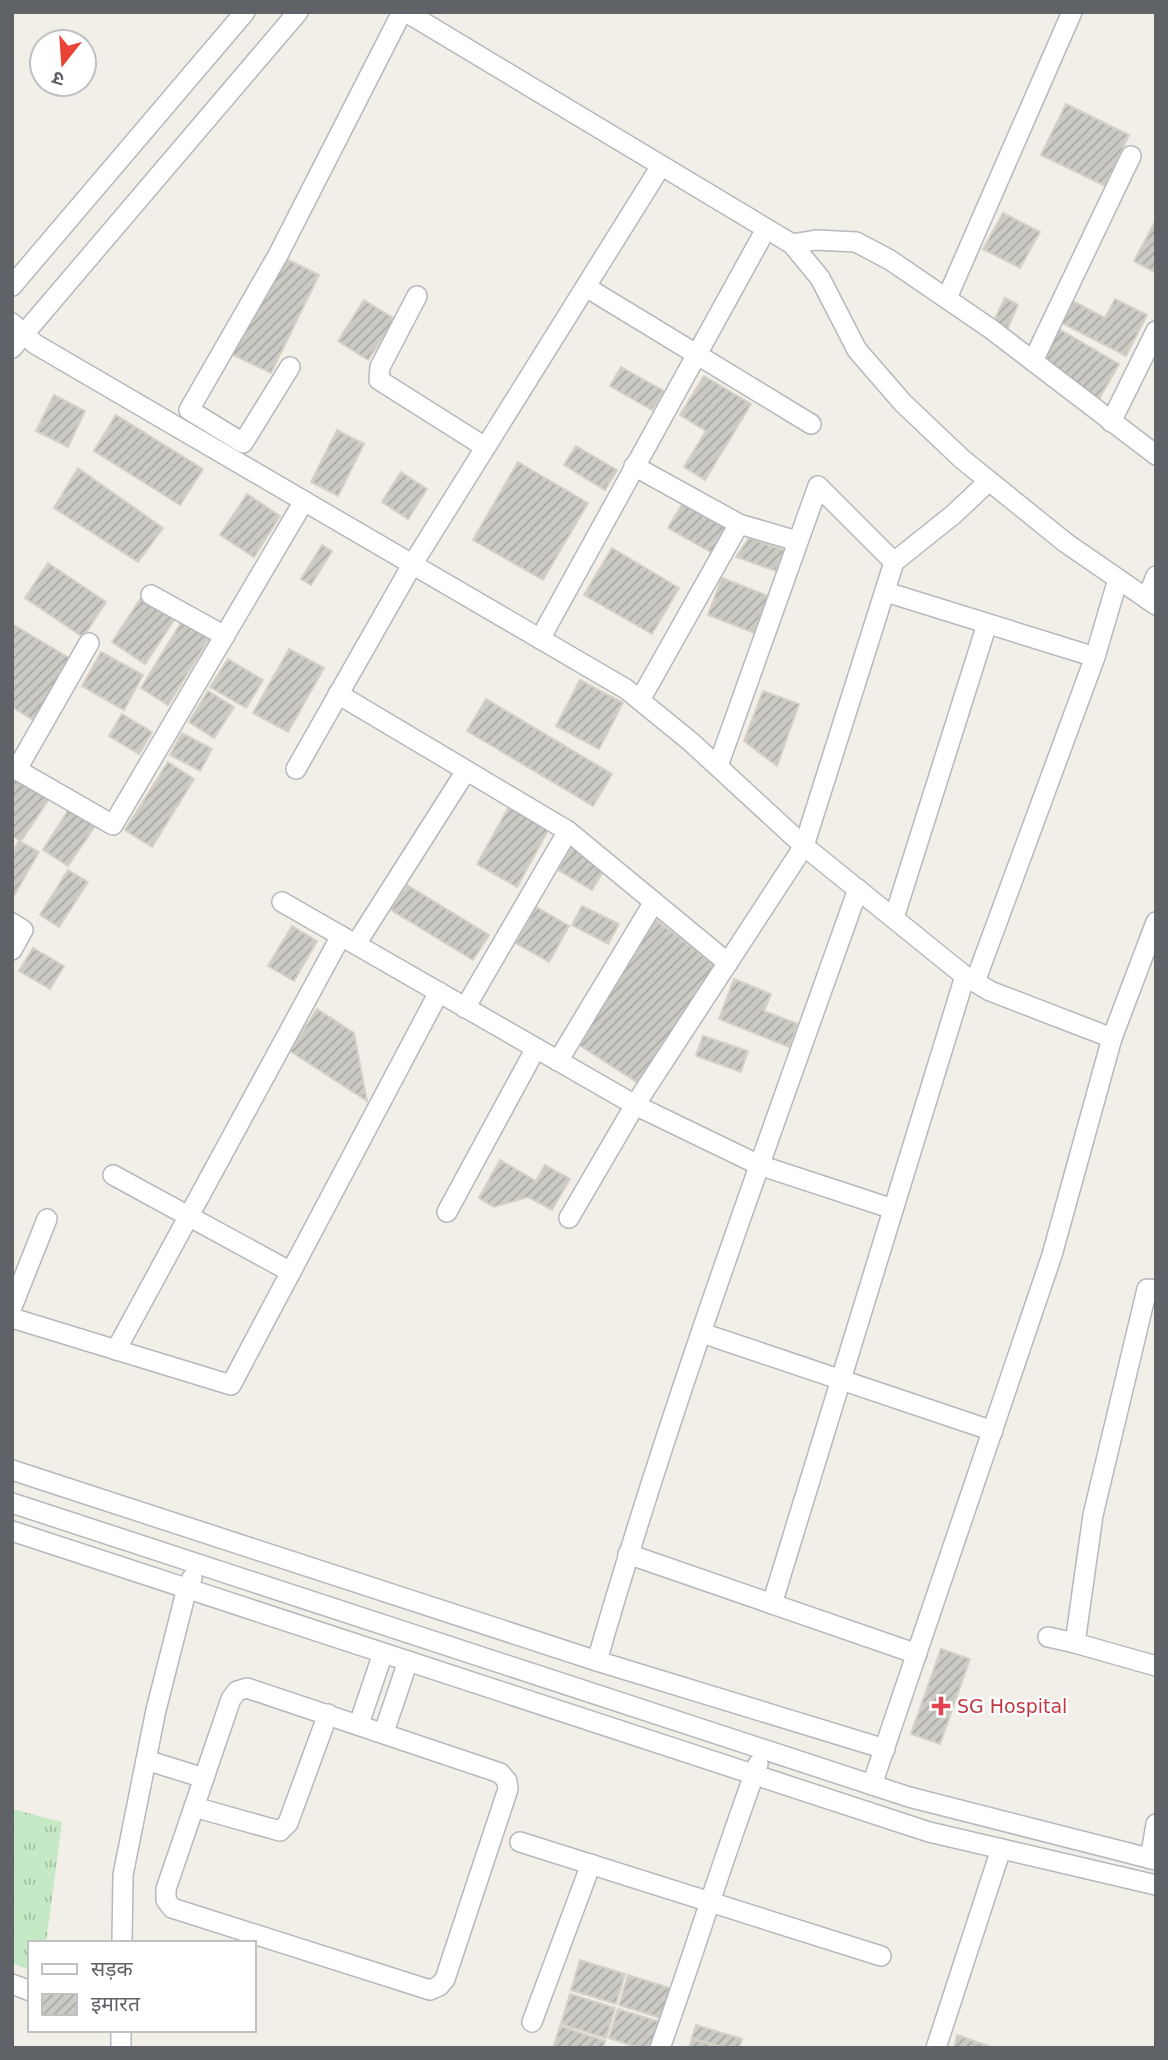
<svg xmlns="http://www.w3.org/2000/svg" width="1168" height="2060" viewBox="0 0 1168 2060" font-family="'DejaVu Sans','Noto Sans Devanagari',sans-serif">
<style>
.grass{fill:url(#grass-tufts)}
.building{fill:url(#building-hatch);stroke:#d6d1c6;stroke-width:2}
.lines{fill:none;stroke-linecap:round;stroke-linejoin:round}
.minor-casing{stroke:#b5b8bc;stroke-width:22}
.minor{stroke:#fff;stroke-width:19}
.health-dot{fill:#e0444e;stroke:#fff;stroke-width:2.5}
.labels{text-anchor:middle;stroke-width:5;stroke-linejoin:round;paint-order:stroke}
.health-label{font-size:19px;fill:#be3a42;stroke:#fff;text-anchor:start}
</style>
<defs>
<pattern id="grass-tufts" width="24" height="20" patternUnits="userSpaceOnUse" patternTransform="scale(1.75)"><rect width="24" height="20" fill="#c5e8c5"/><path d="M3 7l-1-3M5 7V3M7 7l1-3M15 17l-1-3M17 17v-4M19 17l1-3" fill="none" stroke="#a3c0a4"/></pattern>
<pattern id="building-hatch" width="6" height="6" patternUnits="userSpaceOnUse" patternTransform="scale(1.75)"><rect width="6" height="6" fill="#cccac5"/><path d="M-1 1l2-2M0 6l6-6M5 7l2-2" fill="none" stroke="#a9a8a4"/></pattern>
</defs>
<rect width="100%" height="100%" fill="#f1efe8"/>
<!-- grass -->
<path class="grass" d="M12,1809L62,1822L46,1943H30V1970L12,1963Z"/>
<!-- building -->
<g class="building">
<path d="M1066,104L1129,135L1105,186L1041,155Z"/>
<path d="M1003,213L1040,232L1020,268L983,249Z"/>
<path d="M1156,220V273L1134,261Z"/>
<path d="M278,255L319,275L271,373L229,353Z"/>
<path d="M1005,298L1018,305L1005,334L991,327Z"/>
<path d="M1115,299L1147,315L1126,356L1062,323L1073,301L1105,318Z"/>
<path d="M364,300L395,319L368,360L338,341Z"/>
<path d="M1059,329L1119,364L1099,399L1039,365Z"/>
<path d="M621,367L664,391L652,410L610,386Z"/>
<path d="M704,376L751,404L705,480L684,467L706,431L680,415Z"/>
<path d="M54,395L85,411L68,447L36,431Z"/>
<path d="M116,415L203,469L180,505L94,451Z"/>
<path d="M337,430L364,444L338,496L311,482Z"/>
<path d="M576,446L617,470L605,490L564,465Z"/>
<path d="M518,462L588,503L543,580L473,540Z"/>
<path d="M78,468L163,528L138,562L54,508Z"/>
<path d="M401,472L427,489L408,519L382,502Z"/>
<path d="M247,494L280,516L254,557L220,535Z"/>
<path d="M683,503L728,529L714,554L668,528Z"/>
<path d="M749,538L784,550L776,571L736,557Z"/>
<path d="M322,545L332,551L311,585L301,579Z"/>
<path d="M612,548L679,588L652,634L584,595Z"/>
<path d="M48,563L106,602L83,637L25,598Z"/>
<path d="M722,578L768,596L754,633L708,615Z"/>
<path d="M143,595L176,617L145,664L112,642Z"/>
<path d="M184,618L211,635L168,705L141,688Z"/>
<path d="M12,624L71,659L35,721L12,707Z"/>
<path d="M289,649L324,668L288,732L253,713Z"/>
<path d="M101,652L143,675L124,710L82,686Z"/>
<path d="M228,659L263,680L246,708L210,687Z"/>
<path d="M580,680L623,703L599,749L556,726Z"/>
<path d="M208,691L234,707L214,738L189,722Z"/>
<path d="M763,691L799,704L777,766L744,741Z"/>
<path d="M486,699L612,774L593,806L467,731Z"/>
<path d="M122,714L152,732L139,754L109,736Z"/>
<path d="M182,733L212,749L200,771L170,755Z"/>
<path d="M168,762L194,779L152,847L125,830Z"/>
<path d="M12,776L49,799L21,841L12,836Z"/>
<path d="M511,803L551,825L517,887L477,864Z"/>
<path d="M69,809L95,826L68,866L43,850Z"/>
<path d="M19,841L39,852L12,899V852Z"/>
<path d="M572,847L606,867L592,890L558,870Z"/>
<path d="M68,870L88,882L59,927L40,915Z"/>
<path d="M407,885L489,935L473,960L391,910Z"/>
<path d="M582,906L619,924L608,944L572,925Z"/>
<path d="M536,907L569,926L549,962L516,943Z"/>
<path d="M655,919L715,965L643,1086L579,1045Z"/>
<path d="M292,926L317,941L294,981L268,966Z"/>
<path d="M33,948L64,966L50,989L19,971Z"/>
<path d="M734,979L771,994L764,1011L798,1024L789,1047L719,1019Z"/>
<path d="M317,1009L354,1033L367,1101L290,1051Z"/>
<path d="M703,1036L748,1051L741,1072L696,1056Z"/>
<path d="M500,1160L536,1181L545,1165L570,1179L552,1210L528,1197L494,1207L479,1198Z"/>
<path d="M941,1649L970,1659L940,1744L911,1734Z"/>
<path d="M580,1960L625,1974L616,2004L571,1990Z"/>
<path d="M628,1975L673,1989L664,2019L619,2005Z"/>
<path d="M570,1994L615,2008L606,2038L561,2024Z"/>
<path d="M618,2009L663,2023L655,2048H639L609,2038Z"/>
<path d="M696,2025L742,2039L739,2048H724L692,2038Z"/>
<path d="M560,2026L605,2041L603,2048H553Z"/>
<path d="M957,2035L994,2048H954Z"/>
<path d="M692,2039L721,2048H689Z"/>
</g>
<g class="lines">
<defs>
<g id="minor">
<path d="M406,12L792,244"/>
<path d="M12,286L245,12"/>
<path d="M586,287L811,424"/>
<path d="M417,296L380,367L379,380L485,447"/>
<path d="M947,298L1072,12"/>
<path d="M12,323L35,344L626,689L691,742L804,846L965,976L990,991L1112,1038L1156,922"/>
<path d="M12,348L298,12"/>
<path d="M1033,361L1131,156"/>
<path d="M290,367L243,443L189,410L278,255L402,12"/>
<path d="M1111,422L1156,331"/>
<path d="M1156,455L991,329L890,260L856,242L816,240L792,244L820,278L857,350L903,403L962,459L1066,543L1156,605"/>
<path d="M634,466L739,524L797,541"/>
<path d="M886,592L1095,657"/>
<path d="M151,595L225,636"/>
<path d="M1147,599L1156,576"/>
<path d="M540,639L766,229"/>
<path d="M338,694L568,831L728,963"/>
<path d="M640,700L739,524"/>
<path d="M718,766L818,486L894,562"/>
<path d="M12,767L113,825L304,501"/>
<path d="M17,769L89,643"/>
<path d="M296,769L412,565L661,166"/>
<path d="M282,902L635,1105L759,1165L893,1209"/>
<path d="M894,918L987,624"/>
<path d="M12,923L23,930L12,950"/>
<path d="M356,944L466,771"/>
<path d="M975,982L1095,657L1118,579"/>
<path d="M465,1008L568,831"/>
<path d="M558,1061L654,902"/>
<path d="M113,1175L291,1272"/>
<path d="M447,1212L536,1048"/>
<path d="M569,1218L635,1105L804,846L894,562L954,514L989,481"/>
<path d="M1156,1290L1147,1289L1093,1515L1075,1643L1156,1666"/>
<path d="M12,1307L47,1219"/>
<path d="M12,1318L231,1385L439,992"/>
<path d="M702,1333L993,1431"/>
<path d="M116,1350L341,936"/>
<path d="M12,1470L597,1661L885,1749"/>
<path d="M12,1503L909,1797L1156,1860"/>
<path d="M12,1531L929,1832L1156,1885"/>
<path d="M628,1554L917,1654"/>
<path d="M772,1604L965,976"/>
<path d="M1048,1637L1075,1643"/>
<path d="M597,1661C672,1400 767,1145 858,889"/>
<path d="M247,1688L500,1773L507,1781L508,1789L445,1979L439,1986L430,1990L172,1908L166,1900V1889L231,1699L237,1691Z"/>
<path d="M359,1724L383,1653"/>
<path d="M384,1732L408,1661"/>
<path d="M146,1760L204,1778"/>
<path d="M872,1785L1052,1255L1112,1038"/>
<path d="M194,1807L280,1831L288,1823L328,1714"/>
<path d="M520,1842L881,1956"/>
<path d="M1150,1859L1156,1824"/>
<path d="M122,1943L123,1875L156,1710L187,1588L192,1578"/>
<path d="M12,1984L30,1991"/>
<path d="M532,2022L591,1864"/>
<path d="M121,2048V2030"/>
<path d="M660,2048C694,1954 723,1858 758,1764"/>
<path d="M936,2048L1001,1849"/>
</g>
</defs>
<!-- minor casing -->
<use href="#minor" class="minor-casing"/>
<!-- minor -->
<use href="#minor" class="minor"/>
</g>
<!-- markers -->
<path class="health-dot" d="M937.5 1695.5h7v7h7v7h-7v7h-7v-7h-7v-7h7z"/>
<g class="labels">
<!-- health labels -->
<g class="health-label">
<text x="957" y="1713">SG Hospital</text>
</g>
</g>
<!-- border -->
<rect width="1168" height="2060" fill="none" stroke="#5f6368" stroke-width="28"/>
<!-- legend -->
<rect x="28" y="1941" width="228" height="91" fill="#ffffff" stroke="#bfc1c3" stroke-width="2"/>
<rect x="42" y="1964" width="35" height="10" fill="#ffffff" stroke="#bfc1c3" stroke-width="2"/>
<text x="91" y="1976" font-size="21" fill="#5f6368">सड़क</text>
<rect x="42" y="1994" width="35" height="21" fill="url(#building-hatch)" stroke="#bfc1c3" stroke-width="2"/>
<text x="91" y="2011" font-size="21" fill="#5f6368">इमारत</text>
<!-- north arrow -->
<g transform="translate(63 63) rotate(197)"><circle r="33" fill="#ffffff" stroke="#bfc1c3" stroke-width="2"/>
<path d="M0-5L12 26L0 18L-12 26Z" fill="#ea4335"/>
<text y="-10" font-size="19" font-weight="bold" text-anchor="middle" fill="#5f6368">उ</text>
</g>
</svg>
